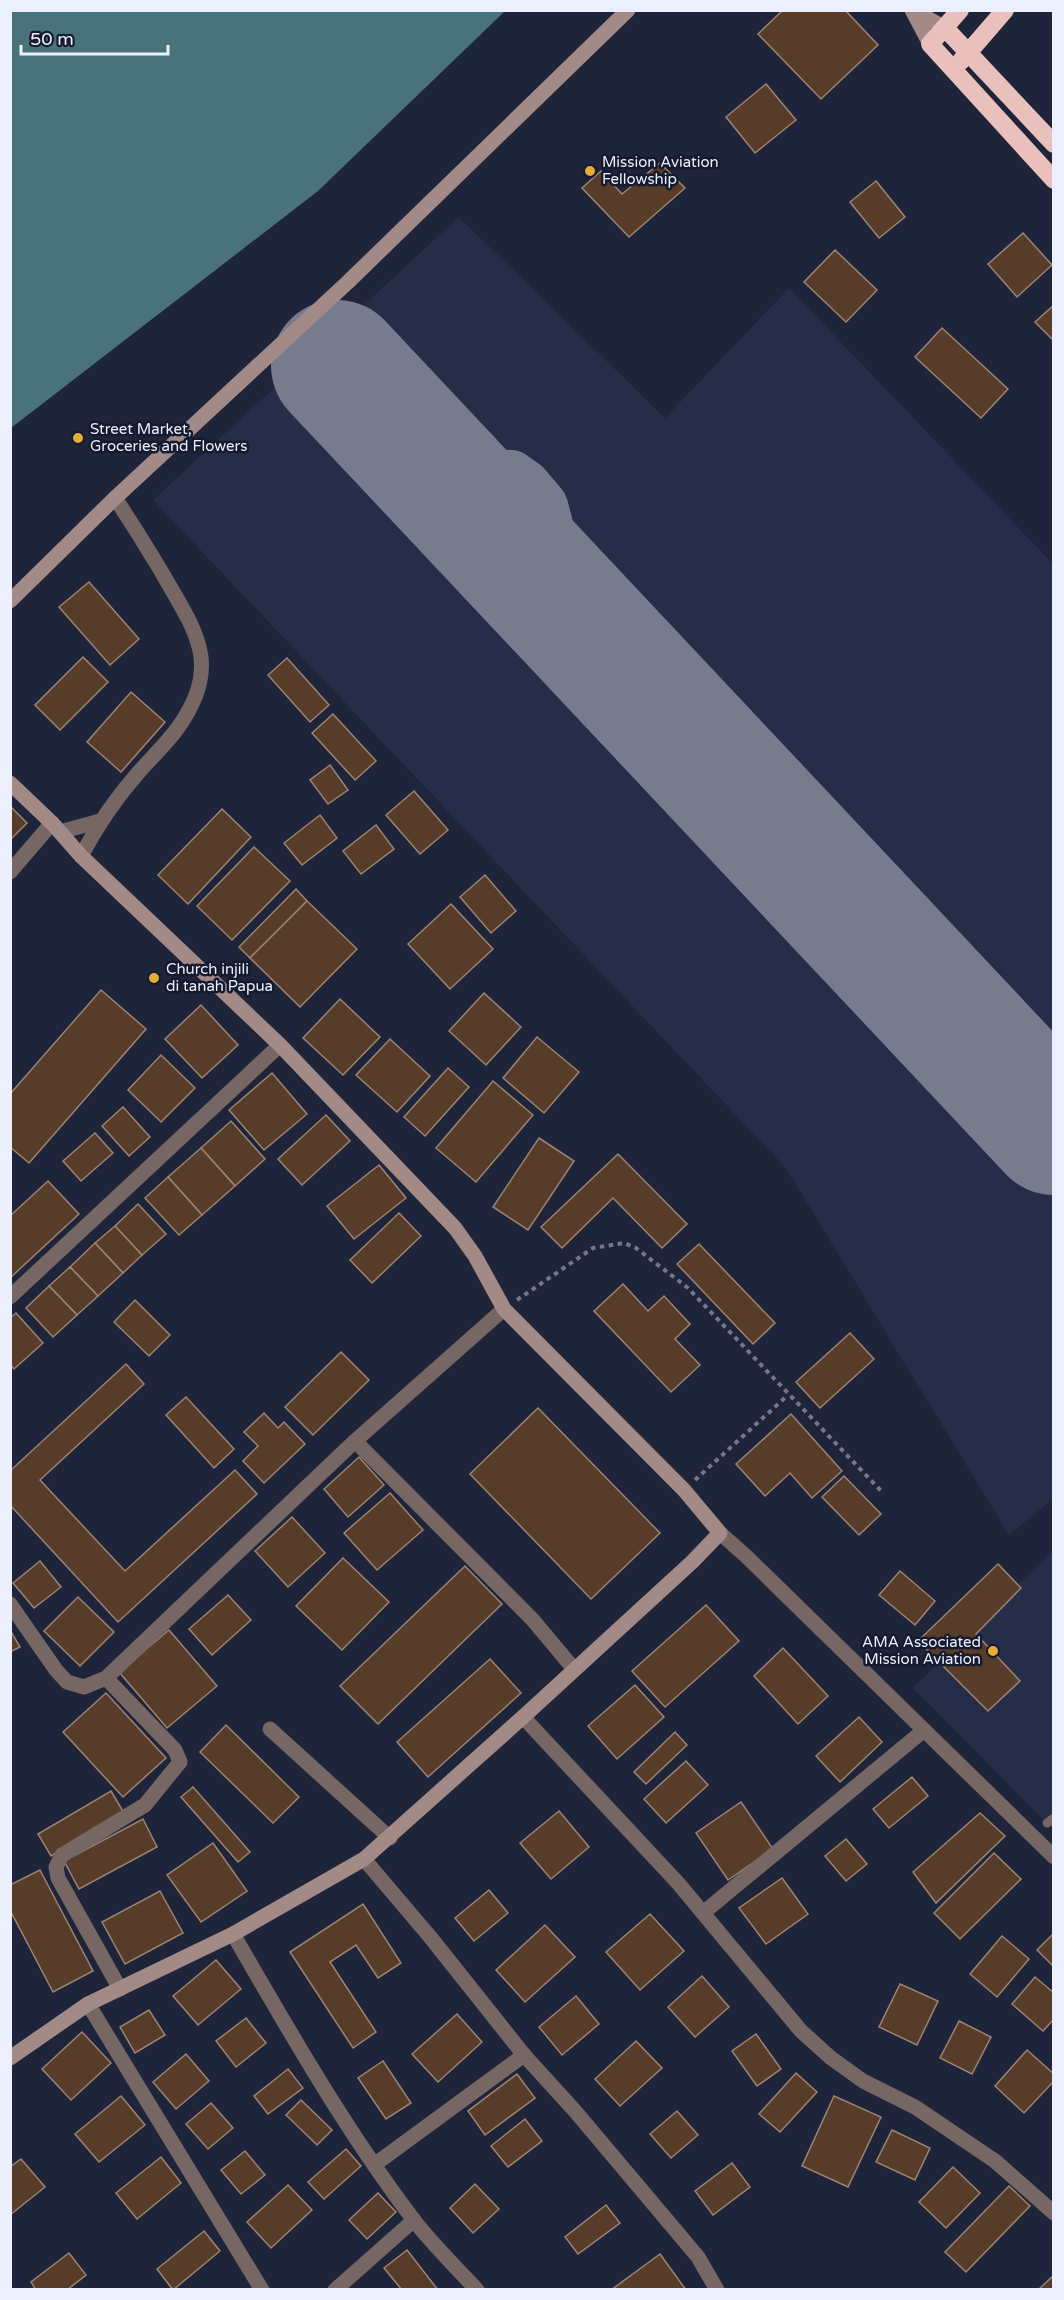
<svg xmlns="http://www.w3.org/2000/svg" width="1064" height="2300" viewBox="0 0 1064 2300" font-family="'Varela Round',sans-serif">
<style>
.built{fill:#262d48}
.water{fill:#49727a}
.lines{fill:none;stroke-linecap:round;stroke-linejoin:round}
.taxiway{stroke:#767b8e;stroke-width:52}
.runway{stroke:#767b8e;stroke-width:132}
.building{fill:#573c2a;stroke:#9d8371;stroke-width:1.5}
.path{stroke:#73788a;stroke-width:4;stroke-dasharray:4.5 4.5;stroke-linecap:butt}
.lane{stroke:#766664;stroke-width:9}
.street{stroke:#766664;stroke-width:15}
.secondary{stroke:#a48a87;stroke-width:15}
.highway{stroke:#e9c0bc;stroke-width:18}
.poi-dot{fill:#e5ad36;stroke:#151a2f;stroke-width:2}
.labels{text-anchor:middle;stroke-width:5;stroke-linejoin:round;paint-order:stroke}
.poi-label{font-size:15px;fill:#ebeffe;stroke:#151a2f;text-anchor:start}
</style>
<rect width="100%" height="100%" fill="#1e2439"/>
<!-- built -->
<g class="built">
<path d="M459,217L665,418L789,288L1053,564L1054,1498L1009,1535L786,1168L153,500Z"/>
<path d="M1053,1550V1829L913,1688Z"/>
</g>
<!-- water -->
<path class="water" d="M11,10H505V11L318,191L11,428Z"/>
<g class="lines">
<!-- taxiway -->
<path class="taxiway" d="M475,513L473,495L484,482L495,475L511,476L525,486L542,506L571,615"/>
<!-- runway -->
<path class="runway" d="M337,366L1054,1129"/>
</g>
<!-- building -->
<g class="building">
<path d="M783,10H845L878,45L821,99L758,34Z"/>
<path d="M766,84L796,120L755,153L726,117Z"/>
<path d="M660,163L685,188L629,237L582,188L601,171L622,194Z"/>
<path d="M876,181L905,217L879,238L850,202Z"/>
<path d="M1023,233L1052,265L1017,297L988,264Z"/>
<path d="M835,250L877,290L846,322L804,282Z"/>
<path d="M1054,305V341L1035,322Z"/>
<path d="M942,328L1008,389L981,418L915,357Z"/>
<path d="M89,582L139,639L110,665L59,607Z"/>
<path d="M83,657L108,682L60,730L35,705Z"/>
<path d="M287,658L329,705L310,722L268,675Z"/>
<path d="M131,692L165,722L121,772L87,742Z"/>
<path d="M333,714L376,761L355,780L312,733Z"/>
<path d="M330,765L348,790L328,804L310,780Z"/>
<path d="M414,791L448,830L420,854L386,815Z"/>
<path d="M10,806L27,823L10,840Z"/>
<path d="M222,809L251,837L188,904L158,875Z"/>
<path d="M320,815L337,838L302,865L284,843Z"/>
<path d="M376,825L394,849L361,874L343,851Z"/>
<path d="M254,847L290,881L232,940L197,906Z"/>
<path d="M485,875L516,911L491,933L460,897Z"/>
<path d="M296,889L307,901L250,958L239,947Z"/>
<path d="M307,901L357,949L300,1007L250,958Z"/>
<path d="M451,904L493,949L450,989L408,944Z"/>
<path d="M101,990L146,1029L29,1163L10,1147V1094Z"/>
<path d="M484,993L521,1027L486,1065L449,1031Z"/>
<path d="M340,999L380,1037L343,1075L303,1038Z"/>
<path d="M201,1005L238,1045L202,1078L165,1039Z"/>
<path d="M537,1037L579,1072L544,1113L503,1078Z"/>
<path d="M390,1039L430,1076L397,1112L356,1075Z"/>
<path d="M161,1055L195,1088L161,1122L128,1090Z"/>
<path d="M448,1068L469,1087L425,1136L404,1117Z"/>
<path d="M272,1073L307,1114L264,1150L229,1110Z"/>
<path d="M493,1081L533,1115L476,1182L436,1148Z"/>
<path d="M123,1107L150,1137L129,1156L102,1126Z"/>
<path d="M326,1115L350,1141L302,1185L278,1159Z"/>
<path d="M231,1121L265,1159L235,1186L201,1148Z"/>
<path d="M95,1133L113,1153L81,1181L63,1161Z"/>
<path d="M539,1138L574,1161L528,1230L493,1207Z"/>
<path d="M201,1148L235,1186L202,1215L168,1177Z"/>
<path d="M618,1154L687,1224L662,1248L613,1198L562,1248L541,1227Z"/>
<path d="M379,1165L406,1198L354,1239L327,1206Z"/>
<path d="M168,1177L202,1215L179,1235L145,1198Z"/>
<path d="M48,1181L79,1214L10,1278V1216Z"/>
<path d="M138,1204L166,1234L142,1255L115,1226Z"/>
<path d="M399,1213L421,1236L372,1283L350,1260Z"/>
<path d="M115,1226L142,1255L123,1273L95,1243Z"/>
<path d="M95,1243L123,1273L98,1296L70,1267Z"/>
<path d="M699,1244L775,1323L753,1344L677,1264Z"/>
<path d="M70,1267L98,1296L77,1315L49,1286Z"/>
<path d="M623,1284L648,1311L664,1296L690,1324L675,1339L700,1365L671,1392L594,1311Z"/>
<path d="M49,1286L77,1315L53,1337L26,1308Z"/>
<path d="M135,1300L170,1335L149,1356L114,1322Z"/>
<path d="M16,1313L43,1343L14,1369L10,1364V1318Z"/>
<path d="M850,1333L874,1359L820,1408L796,1382Z"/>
<path d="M341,1352L369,1380L313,1435L285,1407Z"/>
<path d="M126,1364L144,1384L40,1480L125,1571L235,1470L257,1494L118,1622L10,1505V1471Z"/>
<path d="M186,1397L234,1449L214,1468L166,1415Z"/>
<path d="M538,1408L660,1533L591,1599L470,1474Z"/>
<path d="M264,1413L278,1428L284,1422L305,1444L264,1483L243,1461L258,1446L244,1432Z"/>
<path d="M791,1414L842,1471L812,1498L790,1473L765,1496L736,1464Z"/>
<path d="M359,1457L384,1485L348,1517L324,1489Z"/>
<path d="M844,1476L881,1514L859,1535L822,1497Z"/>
<path d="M390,1493L423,1530L377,1570L344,1533Z"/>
<path d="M292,1517L325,1553L288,1587L255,1551Z"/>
<path d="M343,1558L389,1602L342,1650L296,1606Z"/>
<path d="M40,1561L61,1587L34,1608L13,1583Z"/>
<path d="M998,1564L1021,1588L976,1634L1020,1681L988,1711L918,1641Z"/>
<path d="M465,1566L502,1604L378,1724L340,1686Z"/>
<path d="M900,1571L935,1601L915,1625L879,1595Z"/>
<path d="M228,1595L251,1620L212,1655L189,1629Z"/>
<path d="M78,1597L114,1632L80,1666L44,1631Z"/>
<path d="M706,1605L739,1641L665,1707L632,1671Z"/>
<path d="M10,1630L20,1647L10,1652Z"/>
<path d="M169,1630L217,1686L167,1728L119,1672Z"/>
<path d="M783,1648L828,1696L798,1724L754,1676Z"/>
<path d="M490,1659L521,1693L428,1777L397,1742Z"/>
<path d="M635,1685L664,1717L617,1759L588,1726Z"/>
<path d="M106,1693L166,1758L123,1797L63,1732Z"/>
<path d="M859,1717L882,1742L840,1782L816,1756Z"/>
<path d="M226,1725L299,1797L273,1823L200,1752Z"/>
<path d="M675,1732L687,1745L646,1784L634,1772Z"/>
<path d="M686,1761L708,1785L666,1823L644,1799Z"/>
<path d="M912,1777L928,1796L889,1828L873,1809Z"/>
<path d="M193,1787L250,1852L238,1862L181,1797Z"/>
<path d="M111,1791L124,1813L51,1856L38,1834Z"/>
<path d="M741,1802L773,1849L728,1880L696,1833Z"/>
<path d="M559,1811L589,1847L551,1879L520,1843Z"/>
<path d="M980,1813L1005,1836L936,1903L913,1872Z"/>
<path d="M143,1819L157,1847L79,1889L64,1861Z"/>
<path d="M846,1839L867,1864L846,1881L825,1856Z"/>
<path d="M213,1843L247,1891L201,1922L167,1875Z"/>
<path d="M994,1853L1021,1879L960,1939L934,1913Z"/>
<path d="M40,1870L93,1971L53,1992L10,1910V1885Z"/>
<path d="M782,1878L808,1914L766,1944L739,1908Z"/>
<path d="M489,1890L508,1913L474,1941L455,1918Z"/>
<path d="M160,1891L183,1933L125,1964L102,1922Z"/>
<path d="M363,1904L401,1963L378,1978L356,1945L330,1962L376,2032L353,2048L290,1952Z"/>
<path d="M650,1914L684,1951L640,1990L606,1952Z"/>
<path d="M545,1925L575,1957L525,2002L496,1970Z"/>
<path d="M1054,1933V1967L1037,1950Z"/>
<path d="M1002,1936L1029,1959L997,1997L970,1974Z"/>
<path d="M216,1960L241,1989L198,2025L173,1996Z"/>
<path d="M702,1976L729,2007L695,2037L668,2007Z"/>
<path d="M1035,1977L1054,1993V2019L1043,2031L1012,2004Z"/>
<path d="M900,1984L938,2001L917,2045L879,2027Z"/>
<path d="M576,1996L599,2024L562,2055L539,2027Z"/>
<path d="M149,2010L165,2035L135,2053L120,2027Z"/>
<path d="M457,2014L482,2042L438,2082L412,2054Z"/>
<path d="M246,2018L266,2043L236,2067L216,2041Z"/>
<path d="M959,2021L991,2037L972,2074L940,2058Z"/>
<path d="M82,2032L111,2063L71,2100L42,2069Z"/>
<path d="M756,2034L781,2069L757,2086L732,2051Z"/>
<path d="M636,2041L662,2068L620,2106L595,2079Z"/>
<path d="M1027,2050L1054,2074V2081L1024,2113L995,2086Z"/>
<path d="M186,2054L209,2081L176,2109L153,2082Z"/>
<path d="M383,2061L411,2103L386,2119L358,2078Z"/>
<path d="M288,2069L303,2088L268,2114L254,2096Z"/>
<path d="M796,2073L817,2092L780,2132L759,2114Z"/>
<path d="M517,2074L535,2098L485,2135L468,2111Z"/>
<path d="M121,2096L145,2125L99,2162L75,2134Z"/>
<path d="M834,2096L881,2117L848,2187L802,2166Z"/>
<path d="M301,2100L332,2130L317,2145L286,2115Z"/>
<path d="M211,2103L233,2128L208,2149L186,2124Z"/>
<path d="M677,2111L698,2135L671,2158L650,2134Z"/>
<path d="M525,2119L542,2141L508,2167L491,2146Z"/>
<path d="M892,2130L930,2148L915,2180L876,2162Z"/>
<path d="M346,2149L361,2166L324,2199L308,2182Z"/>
<path d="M245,2151L265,2175L241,2194L221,2170Z"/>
<path d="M161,2157L181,2183L137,2219L116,2193Z"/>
<path d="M21,2159L45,2187L10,2215V2167Z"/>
<path d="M732,2163L750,2187L713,2215L695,2191Z"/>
<path d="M953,2167L980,2193L946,2228L919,2202Z"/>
<path d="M475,2184L499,2209L473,2233L450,2208Z"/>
<path d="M288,2185L312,2210L271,2248L247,2222Z"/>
<path d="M1009,2186L1030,2206L966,2272L945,2252Z"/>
<path d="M378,2193L396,2212L367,2239L349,2220Z"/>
<path d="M606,2205L620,2223L578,2254L565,2237Z"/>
<path d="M204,2231L220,2251L173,2290L157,2269Z"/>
<path d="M407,2250L438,2290H402L384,2268Z"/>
<path d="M69,2253L86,2275L67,2290H36L31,2282Z"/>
<path d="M660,2254L686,2290H611Z"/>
<path d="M1054,2275V2290H1038Z"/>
</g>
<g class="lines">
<!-- path -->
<g class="path">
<path d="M517,1300L593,1248L624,1243L636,1248L688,1288L883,1493"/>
<path d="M695,1480L788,1395"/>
</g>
<!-- lane -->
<path class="lane" d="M1047,1823L1054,1818"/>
<!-- street -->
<g class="street">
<path d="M60,832L100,821"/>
<path d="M81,856C97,826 115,799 138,773C151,758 166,744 177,729C224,664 195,631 161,571C146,546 131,522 115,498"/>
<path d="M10,872L52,823"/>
<path d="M10,1297L280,1045"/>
<path d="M355,1441L532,1619L574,1669"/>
<path d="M720,1533L747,1557L1054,1857"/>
<path d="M10,1604L56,1670L67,1682L84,1687L106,1678L355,1441L504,1309"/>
<path d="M106,1678L175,1750L180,1762L145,1805L62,1855L56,1867L58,1878L120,1989"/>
<path d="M523,1717L678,1883L801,2031L831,2058L863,2081L915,2107L995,2161L1054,2213"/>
<path d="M270,1729L390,1838"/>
<path d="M364,1859L431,1938L524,2055L575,2111L698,2257L717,2290"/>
<path d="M703,1913L923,1731"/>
<path d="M233,1934C289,2031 345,2129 413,2219C432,2244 455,2266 477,2290"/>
<path d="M88,2004L262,2290"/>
<path d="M374,2165L524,2055"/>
<path d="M335,2290L414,2220"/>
</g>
<!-- secondary -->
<g class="secondary">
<path d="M912,10L930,44"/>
<path d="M913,10L945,28"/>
<path d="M10,601L115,498L348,282L628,10"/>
<path d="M10,783L52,823L81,856L280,1045L455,1228L475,1256L504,1309L684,1490L720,1533L692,1562L523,1717L364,1859L233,1934L88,2004L10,2058"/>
</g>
<!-- highway -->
<g class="highway">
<path d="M960,10L930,44L1054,180"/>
<path d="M945,28L1054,144"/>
<path d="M961,61L1005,10"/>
</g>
</g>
<!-- markers -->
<g class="poi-dot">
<circle cx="590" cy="171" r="6"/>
<circle cx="78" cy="438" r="6"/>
<circle cx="154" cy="978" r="6"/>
<circle cx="993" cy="1651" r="6"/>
</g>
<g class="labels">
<!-- poi labels -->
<g class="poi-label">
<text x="602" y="167">Mission Aviation<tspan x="602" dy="17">Fellowship</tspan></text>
<text x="90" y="434">Street Market,<tspan x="90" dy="17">Groceries and Flowers</tspan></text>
<text x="166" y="974">Church injili<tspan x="166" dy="17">di tanah Papua</tspan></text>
<text x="981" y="1647" text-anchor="end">AMA Associated<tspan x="981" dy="17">Mission Aviation</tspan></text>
</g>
</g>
<!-- border -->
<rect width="1064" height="2300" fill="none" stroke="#ebeffe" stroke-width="24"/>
<!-- scale -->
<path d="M21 45v9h147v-9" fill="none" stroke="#ebeffe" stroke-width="3"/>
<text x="30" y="45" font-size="18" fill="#ebeffe" stroke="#151a2f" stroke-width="4.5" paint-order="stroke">50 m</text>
</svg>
